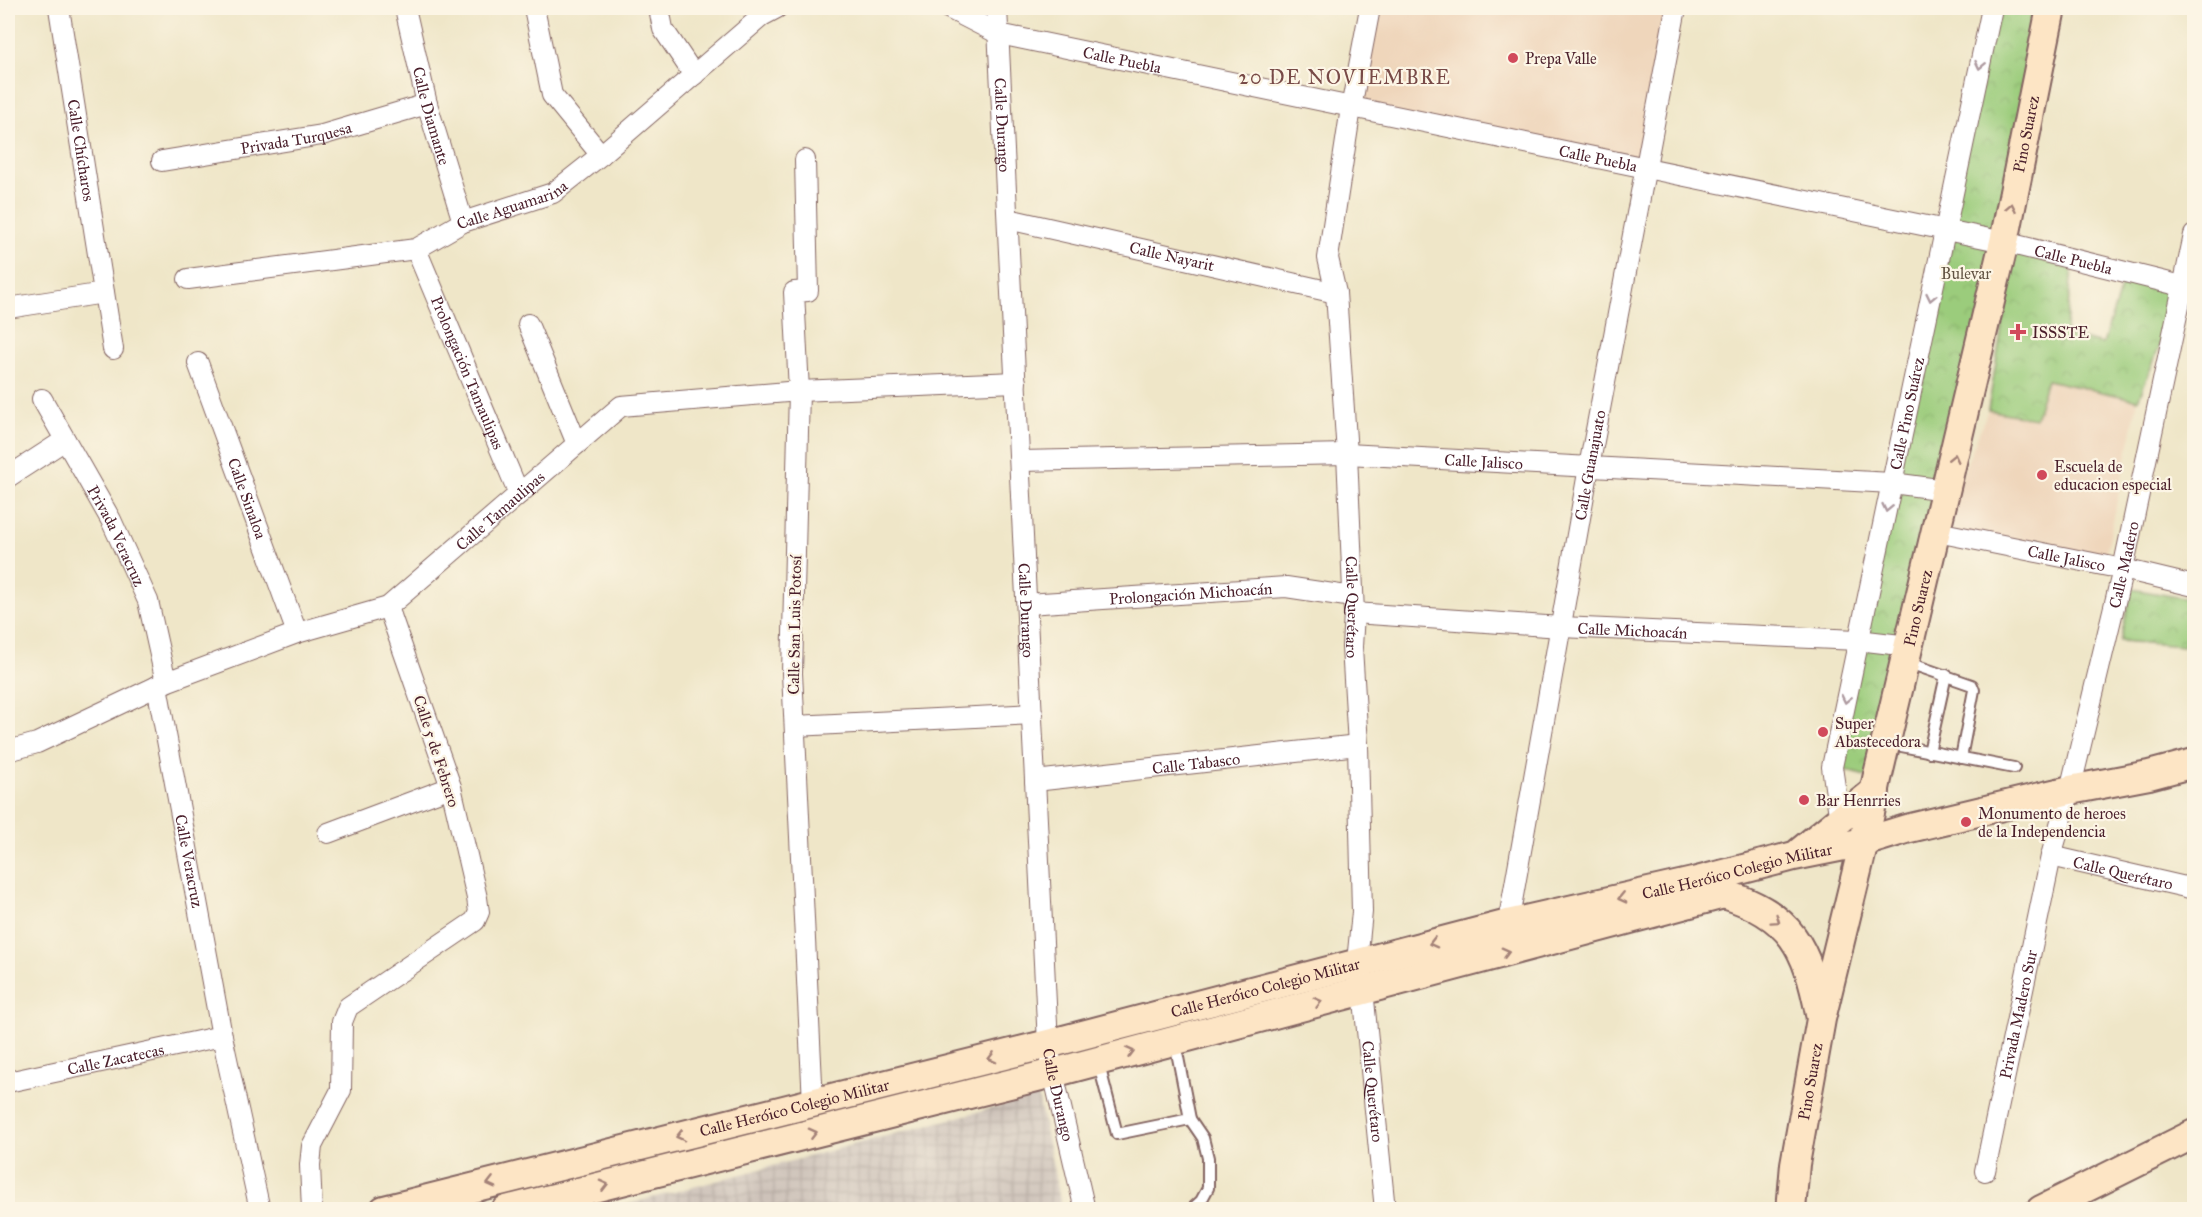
<svg xmlns="http://www.w3.org/2000/svg" width="2202" height="1217" viewBox="0 0 2202 1217" font-family="'IM FELL Great Primer',serif">
<style>
.built{fill:#efd6bb}
.industrial{fill:url(#industrial-grid)}
.park{fill:url(#park-crowns);stroke:#727653;stroke-width:1.5}
.lines{fill:none;stroke-linecap:round;stroke-linejoin:round}
.lane-casing{stroke:#846562;stroke-width:14}
.street-casing{stroke:#846562;stroke-width:22}
.secondary-casing{stroke:#846562;stroke-width:32}
.lane{stroke:#fff;stroke-width:10}
.street{stroke:#fff;stroke-width:20}
.secondary{stroke:#fde5c5;stroke-width:28}
.oneway{stroke:#ae9aa0}
.oneway2{stroke:#a48278}
.poi-dot{fill:#d1495b;stroke:#fcf5e5;stroke-width:2}
.labels{text-anchor:middle;stroke-width:4.5;stroke-linejoin:round;paint-order:stroke}
.poi-label{font-size:16px;fill:#4a1f2b;stroke:#fcf5e5;text-anchor:start}
.street-label{font-size:16px;fill:#4a1f2b;stroke:#fcf5e5}
.park-label{font-size:16px;fill:#625343;stroke:#fcf5e5}
.quarter-label{font-size:20px;letter-spacing:1.5px;fill:#784a47;stroke:#fcf5e5}
</style>
<defs>
<pattern id="industrial-grid" width="8" height="8" patternUnits="userSpaceOnUse" patternTransform="scale(1.5)"><rect width="8" height="8" fill="#cdc2b9"/><path d="M0 4h8M4 0v8" fill="none" stroke="#b2a69f"/></pattern>
<pattern id="park-crowns" width="20" height="18" patternUnits="userSpaceOnUse" patternTransform="scale(1.5)"><rect width="20" height="18" fill="#9bcc7b"/><path d="M2 6a3 3 0 1 1 6 0M12 15a3 3 0 1 1 6 0" fill="none" stroke="#87af6a"/></pattern>
</defs>
<rect width="100%" height="100%" fill="#fcf5e5"/>
<filter id="ink" filterUnits="userSpaceOnUse"><feTurbulence type="fractalNoise" baseFrequency=".0167" numOctaves="2"/><feDisplacementMap in="SourceGraphic" scale="12" xChannelSelector="R" yChannelSelector="G"/><feConvolveMatrix kernelMatrix="1 2 1 2 8 2 1 2 1" color-interpolation-filters="sRGB"/></filter>
<filter id="wash" filterUnits="userSpaceOnUse"><feTurbulence type="fractalNoise" baseFrequency=".008" numOctaves="4" result="noise"/><feDisplacementMap in="SourceGraphic" scale="24" xChannelSelector="R" yChannelSelector="G"/><feGaussianBlur stdDeviation="1.35" result="paint"/><feColorMatrix in="noise" values="0 0 0 0 0 0 0 0 0 0 0 0 0 0 0 0 0 1.4 0 .05"/><feComposite in="paint" operator="in"/></filter>
<g filter="url(#wash)">
<rect width="100%" height="100%" fill="#efe6c8"/>
<!-- built -->
<g class="built">
<path d="M1370,8H1676L1645,168L1351,108Z"/>
<path d="M2046,379L2138,400L2104,564L1940,530L1988,410L2035,419Z"/>
</g>
<!-- industrial -->
<path class="industrial" d="M1038,1096L1062,1209H610Z"/>
<!-- park -->
<g class="park">
<path d="M1992,8H2051L1877,779L1832,767Z"/>
<path d="M2015,251L2072,270L2065,335L2103,344L2125,275L2182,291L2138,400L2047,380L2035,419L1988,410Z"/>
<path d="M2132,589L2194,600V625L2183,646L2120,641Z"/>
</g>
</g>
<g filter="url(#ink)">
<g class="lines">
<defs>
<g id="lane">
<path d="M1906,662L1972,685L1974,690L1961,758"/>
<path d="M1886,743L2014,768"/>
<path d="M1929,752L1946,675"/>
<path d="M1098,1061L1117,1134L1190,1119L1175,1042"/>
<path d="M1190,1119L1203,1138L1208,1158V1188L1201,1201L1191,1210"/>
</g>
<g id="street">
<path id="s1" d="M59,8L113,349"/>
<path id="s2" d="M405,8L427,104L463,222"/>
<path d="M534,8L552,95L601,155"/>
<path d="M659,8L663,29L694,75"/>
<path id="s3" d="M948,8L999,34L2004,242L2194,289"/>
<path id="s4" d="M997,8L1048,1044L1053,1073L1085,1210"/>
<path id="s5" d="M1370,8L1351,108L1328,258L1336,293L1347,454L1354,613L1352,647L1358,745L1362,912L1357,962L1363,990L1385,1210"/>
<path d="M805,160L808,291L794,292L799,391L792,673L813,1103"/>
<path id="s6" d="M162,161L322,135L427,104"/>
<path id="s7" d="M1008,219L1336,293"/>
<path id="s8" d="M416,249L519,494"/>
<path id="s9" d="M188,279L416,249L463,222L553,193L601,155L762,16L777,8"/>
<path d="M8,308L104,293"/>
<path d="M528,324L577,444"/>
<path id="s10" d="M198,363L297,633"/>
<path id="s11" d="M42,399L111,520L148,601L166,682"/>
<path id="s12" d="M1020,461L1347,454L1892,483L1946,490"/>
<path d="M8,477L65,440"/>
<path id="s13" d="M1937,532L2123,569L2194,586"/>
<path id="s14" d="M1027,604L1286,587L1353,597"/>
<path id="s15" d="M1354,613L1561,627L1858,640L1909,646"/>
<path id="s16" d="M157,686L222,1036L260,1210"/>
<path d="M795,726L1033,714"/>
<path id="s17" d="M8,751L37,743L166,682L297,633L388,607L621,406L799,391L1016,382"/>
<path id="s18" d="M1035,781L1358,745"/>
<path id="s19" d="M1840,821L1832,767L1992,8"/>
<path d="M328,833L451,787"/>
<path id="s20" d="M2051,856L2194,889"/>
<path id="s21" d="M1508,924L1589,467L1676,8"/>
<path id="s22" d="M8,1082L222,1036"/>
<path id="s23" d="M1985,1171L2051,856L2070,790L2123,569L2194,235"/>
<path d="M312,1210L310,1165L312,1146L341,1090L342,1022L348,1007L475,921L479,912L477,898L451,787L388,607"/>
</g>
<g id="secondary">
<path d="M1800,852L1875,791"/>
<path d="M1724,894C1792,915 1807,948 1820,1014"/>
<path id="s24" d="M384,1210L1048,1044L1508,924L1693,882L1794,856L1864,842L1906,829L2070,790L2149,775L2194,763"/>
<path d="M506,1210L1053,1073L1720,895"/>
<path id="s25" d="M1791,1210L1795,1164L1821,1019L1864,842L1877,779L2004,242L2051,8"/>
<path d="M2041,1210L2194,1134"/>
</g>
</defs>
<!-- lane casing -->
<use href="#lane" class="lane-casing"/>
<!-- street casing -->
<use href="#street" class="street-casing"/>
<!-- secondary casing -->
<use href="#secondary" class="secondary-casing"/>
<!-- lane -->
<use href="#lane" class="lane"/>
<!-- street -->
<use href="#street" class="street"/>
<!-- secondary -->
<use href="#secondary" class="secondary"/>
</g>
<!-- one-way arrows -->
<defs><path id="oneway-chevron" d="M-2-3.5L2.5 0L-2 3.5" fill="none" stroke-width="1.6" stroke-linecap="round" stroke-linejoin="round" transform="scale(1.5)"/></defs>
<g class="oneway">
<use href="#oneway-chevron" transform="translate(1980 65) rotate(102)"/>
<use href="#oneway-chevron" transform="translate(1931 297) rotate(102)"/>
<use href="#oneway-chevron" transform="translate(1887 508) rotate(102)"/>
<use href="#oneway-chevron" transform="translate(1846 699) rotate(102)"/>
</g>
<g class="oneway2">
<use href="#oneway-chevron" transform="translate(2011 207) rotate(-79)"/>
<use href="#oneway-chevron" transform="translate(1954 458) rotate(-77)"/>
<use href="#oneway-chevron" transform="translate(1622 898) rotate(167)"/>
<use href="#oneway-chevron" transform="translate(1776 920) rotate(35)"/>
<use href="#oneway-chevron" transform="translate(1433 943) rotate(166)"/>
<use href="#oneway-chevron" transform="translate(1506 952) rotate(-15)"/>
<use href="#oneway-chevron" transform="translate(1318 1002) rotate(-15)"/>
<use href="#oneway-chevron" transform="translate(1130 1052) rotate(-15)"/>
<use href="#oneway-chevron" transform="translate(992 1058) rotate(166)"/>
<use href="#oneway-chevron" transform="translate(813 1133) rotate(-14)"/>
<use href="#oneway-chevron" transform="translate(680 1136) rotate(166)"/>
<use href="#oneway-chevron" transform="translate(491 1183) rotate(166)"/>
<use href="#oneway-chevron" transform="translate(604 1185) rotate(-14)"/>
</g>
</g>
<!-- markers -->
<g class="poi-dot">
<circle cx="1513" cy="58" r="6"/>
<path d="M2015 323h6v6h6v6h-6v6h-6v-6h-6v-6h6z"/>
<circle cx="2042" cy="475" r="6"/>
<circle cx="1823" cy="732" r="6"/>
<circle cx="1804" cy="800" r="6"/>
<circle cx="1966" cy="822" r="6"/>
</g>
<g class="labels">
<!-- poi labels -->
<g class="poi-label">
<text x="1525" y="64">Prepa Valle</text>
<text x="2032" y="338">ISSSTE</text>
<text x="2054" y="472">Escuela de<tspan x="2054" dy="18">educacion especial</tspan></text>
<text x="1835" y="729">Super<tspan x="1835" dy="18">Abastecedora</tspan></text>
<text x="1816" y="806">Bar Henrries</text>
<text x="1978" y="819">Monumento de heroes<tspan x="1978" dy="18">de la Independencia</tspan></text>
</g>
<!-- street labels -->
<g class="street-label">
<text dy="6" stroke="none"><textPath href="#s3" startOffset="183">Calle Puebla</textPath></text>
<text dy="6" stroke="none"><textPath href="#s2" startOffset="111">Calle Diamante</textPath></text>
<text dy="6" stroke="none"><textPath href="#s4" startOffset="117">Calle Durango</textPath></text>
<text dy="6" stroke="none"><textPath href="#s25" startOffset="1102">Pino Suarez</textPath></text>
<text dy="6" stroke="none"><textPath href="#s6" startOffset="136">Privada Turquesa</textPath></text>
<text dy="6" stroke="none"><textPath href="#s1" startOffset="144">Calle Chícharos</textPath></text>
<text dy="6" stroke="none"><textPath href="#s3" startOffset="669">Calle Puebla</textPath></text>
<text dy="6" stroke="none"><textPath href="#s9" startOffset="336">Calle Aguamarina</textPath></text>
<text dy="6" stroke="none"><textPath href="#s7" startOffset="168">Calle Nayarit</textPath></text>
<text dy="6" stroke="none"><textPath href="#s3" startOffset="1155">Calle Puebla</textPath></text>
<text dy="6" stroke="none"><textPath href="#s8" startOffset="134">Prolongación Tamaulipas</textPath></text>
<text dy="6" stroke="none"><textPath href="#s19" startOffset="416">Calle Pino Suárez</textPath></text>
<text dy="6" stroke="none"><textPath href="#s12" startOffset="464">Calle Jalisco</textPath></text>
<text dy="6" stroke="none"><textPath href="#s21" startOffset="466">Calle Guanajuato</textPath></text>
<text dy="6" stroke="none"><textPath href="#s10" startOffset="144">Calle Sinaloa</textPath></text>
<text dy="6" stroke="none"><textPath href="#s17" startOffset="555">Calle Tamaulipas</textPath></text>
<text dy="6" stroke="none"><textPath href="#s11" startOffset="156">Privada Veracruz</textPath></text>
<text dy="6" stroke="none"><textPath href="#s13" startOffset="132">Calle Jalisco</textPath></text>
<text dy="6" stroke="none"><textPath href="#s23" startOffset="622">Calle Madero</textPath></text>
<text dy="6" stroke="none"><textPath href="#s14" startOffset="164">Prolongación Michoacán</textPath></text>
<text dy="6" stroke="none"><textPath href="#s5" startOffset="604">Calle Querétaro</textPath></text>
<text dy="6" stroke="none"><textPath href="#s25" startOffset="616">Pino Suarez</textPath></text>
<text dy="6" stroke="none"><textPath href="#s4" startOffset="603">Calle Durango</textPath></text>
<text transform="translate(794 625) rotate(-89)" y="6">Calle San Luis Potosí</text>
<text dy="6" stroke="none"><textPath href="#s15" startOffset="279">Calle Michoacán</textPath></text>
<text transform="translate(437 751) rotate(72)" y="6">Calle 5 de Febrero</text>
<text dy="6" stroke="none"><textPath href="#s18" startOffset="162">Calle Tabasco</textPath></text>
<text dy="6" stroke="none"><textPath href="#s16" startOffset="178">Calle Veracruz</textPath></text>
<text dy="6" stroke="none"><textPath href="#s24" startOffset="1395">Calle Heróico Colegio Militar</textPath></text>
<text dy="6" stroke="none"><textPath href="#s20" startOffset="74">Calle Querétaro</textPath></text>
<text dy="6" stroke="none"><textPath href="#s24" startOffset="909">Calle Heróico Colegio Militar</textPath></text>
<text dy="6" stroke="none"><textPath href="#s23" startOffset="160">Privada Madero Sur</textPath></text>
<text dy="6" stroke="none"><textPath href="#s22" startOffset="110">Calle Zacatecas</textPath></text>
<text dy="6" stroke="none"><textPath href="#s25" startOffset="130">Pino Suarez</textPath></text>
<text dy="6" stroke="none"><textPath href="#s5" startOffset="1090">Calle Querétaro</textPath></text>
<text dy="6" stroke="none"><textPath href="#s4" startOffset="1089">Calle Durango</textPath></text>
<text dy="6" stroke="none"><textPath href="#s24" startOffset="423">Calle Heróico Colegio Militar</textPath></text>
</g>
<!-- park labels -->
<g class="park-label">
<text x="1966" y="279">Bulevar</text>
</g>
<!-- quarter labels -->
<g class="quarter-label">
<text x="1345" y="84">20 DE NOVIEMBRE</text>
</g>
</g>
<!-- margin -->
<rect width="2202" height="1217" fill="none" stroke="#fcf5e5" stroke-width="30"/>
</svg>
